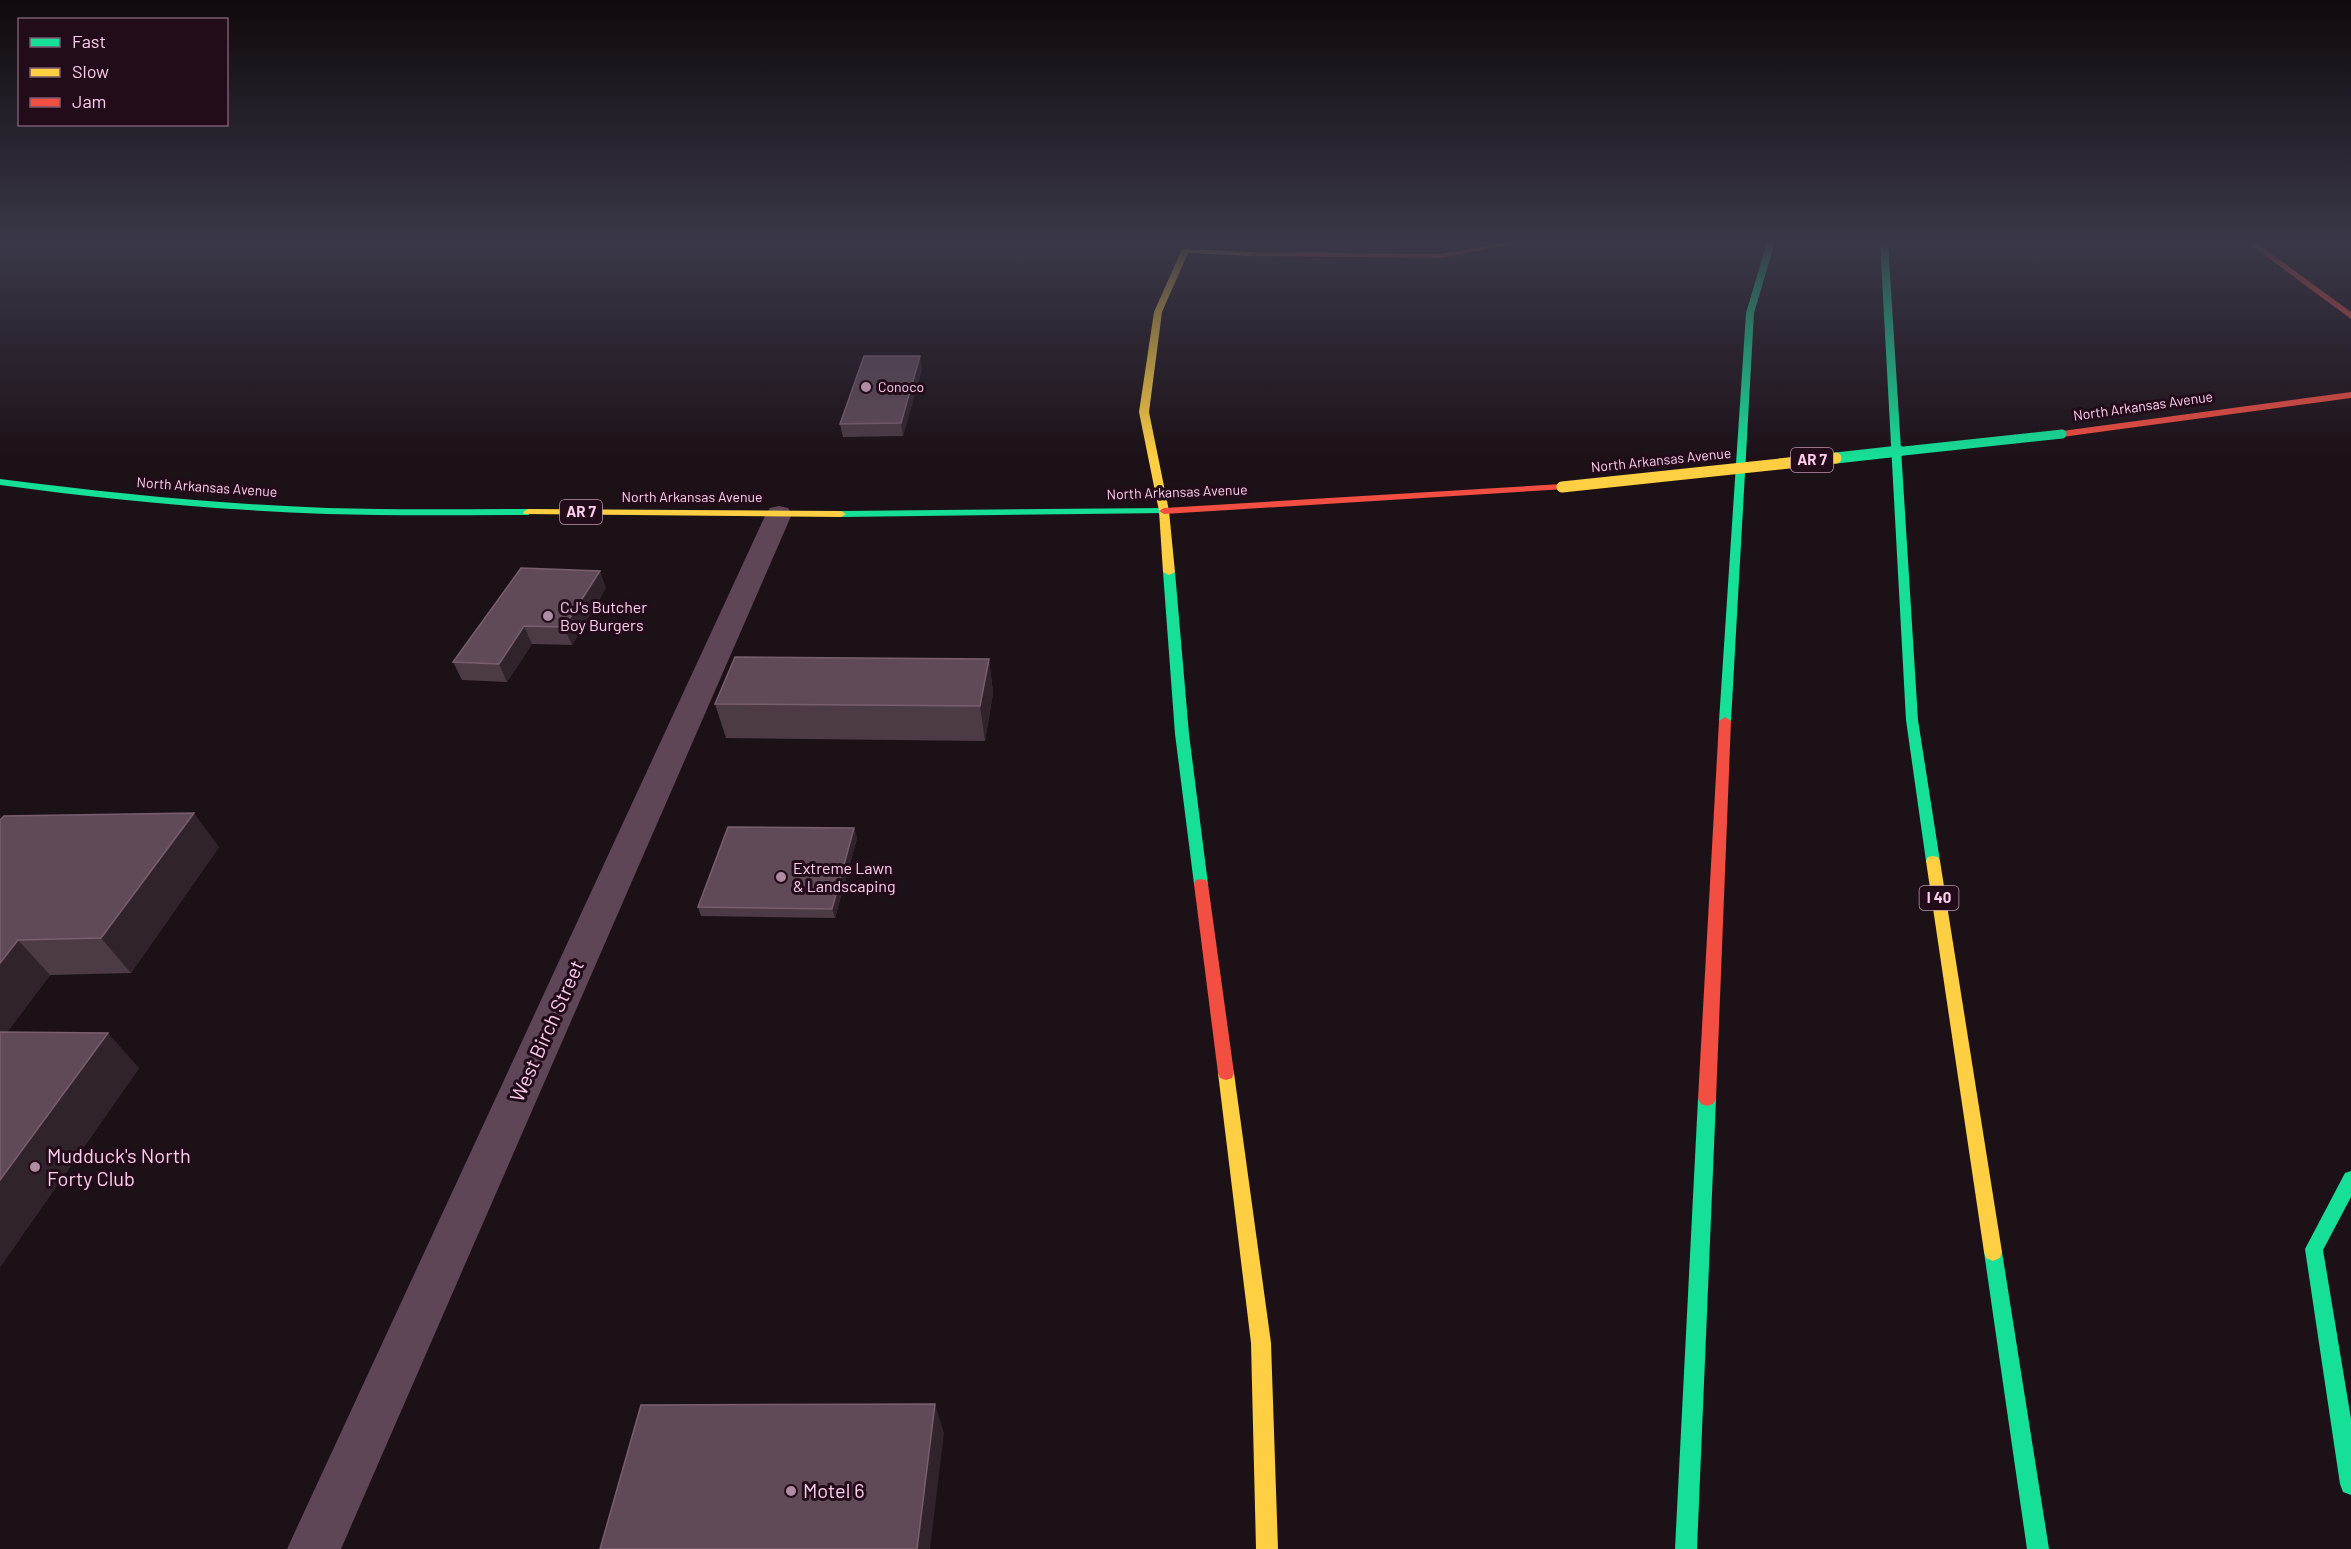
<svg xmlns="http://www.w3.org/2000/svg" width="2351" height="1549" viewBox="0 0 2351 1549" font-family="Barlow,sans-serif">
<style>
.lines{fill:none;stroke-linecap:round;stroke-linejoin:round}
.street{fill:#5e4657;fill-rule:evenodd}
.fast{fill:#16e098;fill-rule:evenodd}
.slow{fill:#ffcf43;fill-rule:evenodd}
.jam{fill:#f24e42;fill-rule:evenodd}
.fast-bridge-far1{stroke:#16e098;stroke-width:9}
.fast-bridge{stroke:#16e098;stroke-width:11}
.slow-bridge{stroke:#ffcf43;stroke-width:11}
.wall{fill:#4c3a45}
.shaded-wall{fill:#31232b}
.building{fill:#604a57;stroke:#795f6e;stroke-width:1.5}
.poi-dot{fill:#b08ca2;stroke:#220c19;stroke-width:2}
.labels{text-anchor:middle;stroke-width:6;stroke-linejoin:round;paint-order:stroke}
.far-poi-label{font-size:14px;fill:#ffceed;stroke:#220c19;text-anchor:start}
.far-street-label{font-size:14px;fill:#ffceed;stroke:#220c19}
.shield{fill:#220c19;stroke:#bd94ad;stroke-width:1.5}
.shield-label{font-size:15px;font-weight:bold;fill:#ffceed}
.poi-label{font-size:16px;fill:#ffceed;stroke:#220c19;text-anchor:start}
.near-street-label{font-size:20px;fill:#ffceed;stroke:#220c19}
.near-poi-label{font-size:20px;fill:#ffceed;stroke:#220c19;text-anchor:start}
</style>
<rect width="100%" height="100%" fill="#1d1118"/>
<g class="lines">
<!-- street -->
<path class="street" d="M779,506L788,508L792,514L341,1549H287L766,514L770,508Z"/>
<!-- fast -->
<g class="fast">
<path d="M1767,242H1775L1754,313L1731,721L1725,725L1719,721L1746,313Z"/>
<path d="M1880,242H1888L1918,720L1940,861L1938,865H1928L1926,861L1906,720Z"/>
<path d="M0,479C109,493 218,504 327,508C394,510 461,509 528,509L533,512L528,515C461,515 394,516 327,514C218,510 109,500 0,485Z"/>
<path d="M1164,508L1168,509V513L841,517L836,514L841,511Z"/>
<path d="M1169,569L1175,572L1189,734L1208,884L1206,888H1196L1194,884L1175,734L1163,572Z"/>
<path d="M1707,1092L1713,1094L1716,1099L1697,1549H1675L1698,1099L1701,1094Z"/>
<path d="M2351,1171V1197L2323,1250L2351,1419V1495L2343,1492L2340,1484L2305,1249L2345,1173Z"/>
<path d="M1993,1243L2000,1246L2002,1252L2049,1549H2027L1984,1252L1986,1246Z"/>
</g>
<!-- slow -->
<g class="slow">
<path d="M1182,249L1253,252L1257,254L1253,256L1188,253L1162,312L1149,412L1169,511L1175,572L1169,575L1163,572L1159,511L1139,412L1154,312Z"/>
<path d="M528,509L841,511L846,514L841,517L524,514L523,512Z"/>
<path d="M1933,856L1938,857L1940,861L2002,1252L2000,1258L1993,1261L1986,1258L1984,1252L1926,861L1928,857Z"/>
<path d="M1226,1066L1232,1068L1234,1073L1271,1343L1278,1549H1256L1251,1343L1218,1073L1220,1068Z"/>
</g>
<!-- jam -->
<g class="jam">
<path d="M1510,242H1525L1440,258L1253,256L1249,254L1253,252L1440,254Z"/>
<path d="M2247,242H2255L2351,312V319Z"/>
<path d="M2351,392V398L2062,437L2057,434L2062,431Z"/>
<path d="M1562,484L1567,487L1566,489L1164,514L1159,511L1164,508Z"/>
<path d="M1725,717L1731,721L1716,1099L1713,1104L1707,1106L1701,1104L1698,1099L1719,721Z"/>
<path d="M1201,879L1206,880L1208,884L1234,1073L1232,1078L1226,1080L1220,1078L1218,1073L1194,884L1196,880Z"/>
</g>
<!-- fast-bridge-far1 -->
<path class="fast-bridge-far1" d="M1885,453L2062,434"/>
<!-- fast-bridge -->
<path class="fast-bridge" d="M1836,458L1899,451"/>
<!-- slow-bridge -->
<path class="slow-bridge" d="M1562,487L1836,458"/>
</g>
<!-- wall -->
<g class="wall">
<path d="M922,368L903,436L843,437L840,424Z"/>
<path d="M521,568L606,588L572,645L532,644L507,682L462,680L453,662Z"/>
<path d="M989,659L993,693L985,741L726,738L715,704Z"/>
<path d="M0,820L219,847L131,973L50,975L7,1032L139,1068L0,1267Z"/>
<path d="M854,828L857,838L835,918L701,916L698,907Z"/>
</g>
<!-- shaded-wall -->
<g class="shaded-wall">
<path d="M920,356L922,368L903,436L901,423Z"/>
<path d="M600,571L606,588L572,645L564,627Z"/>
<path d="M524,626L532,644L507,682L499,664Z"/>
<path d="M989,659L993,693L985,741L980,706Z"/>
<path d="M194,813L219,847L131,973L101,938Z"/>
<path d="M854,828L857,838L835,918L832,909Z"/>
<path d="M18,940L50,975L0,1042V963Z"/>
<path d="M108,1033L139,1068L0,1267V1180Z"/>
<path d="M935,1404L944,1433L930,1549H917Z"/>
</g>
<!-- building -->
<g class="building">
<path d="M864,356H920L901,423L840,424Z"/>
<path d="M521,568L600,571L564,627L524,626L499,664L453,662Z"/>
<path d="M735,657L989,659L980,706L715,704Z"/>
<path d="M194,813L101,938L18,940L0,963V820L4,816Z"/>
<path d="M728,827L854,828L832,909L698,907Z"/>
<path d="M0,1032L108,1033L0,1180Z"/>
<path d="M935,1404L917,1549H600L641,1405Z"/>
</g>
<!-- sky -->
<linearGradient id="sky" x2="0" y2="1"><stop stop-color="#10090d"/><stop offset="0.53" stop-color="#3a3848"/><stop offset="1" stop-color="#3a3848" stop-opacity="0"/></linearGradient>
<rect width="2351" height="459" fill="url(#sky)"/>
<!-- markers -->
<g class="poi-dot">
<circle cx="866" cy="387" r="6"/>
<circle cx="548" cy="616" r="6"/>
<circle cx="781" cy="877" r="6"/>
<circle cx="35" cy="1167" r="6"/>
<circle cx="791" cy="1491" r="6"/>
</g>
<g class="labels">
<!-- far-poi labels -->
<g class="far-poi-label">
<text x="878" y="392">Conoco</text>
</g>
<!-- far-street labels -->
<g class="far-street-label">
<text transform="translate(2143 406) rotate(-8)" y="5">North Arkansas Avenue</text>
<text transform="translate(1661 460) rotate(-6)" y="5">North Arkansas Avenue</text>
<text transform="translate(207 487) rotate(4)" y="5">North Arkansas Avenue</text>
<text transform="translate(1177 492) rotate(-2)" y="5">North Arkansas Avenue</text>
<text x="692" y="502">North Arkansas Avenue</text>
</g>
<!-- shield labels -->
<g class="shield">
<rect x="1791" y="448" width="42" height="24" rx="4.5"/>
<rect x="560" y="500" width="42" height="24" rx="4.5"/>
<rect x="1919.5" y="886" width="39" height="24" rx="4.5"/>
</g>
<g class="shield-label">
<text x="1812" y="465">AR 7</text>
<text x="581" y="517">AR 7</text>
<text x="1939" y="903">I 40</text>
</g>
<!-- poi labels -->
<g class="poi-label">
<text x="560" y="613">CJ's Butcher<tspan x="560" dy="18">Boy Burgers</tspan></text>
<text x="793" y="874">Extreme Lawn<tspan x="793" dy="18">&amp; Landscaping</tspan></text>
</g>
<!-- near-street labels -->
<g class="near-street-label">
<text transform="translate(547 1031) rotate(-66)" y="7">West Birch Street</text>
</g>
<!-- near-poi labels -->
<g class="near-poi-label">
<text x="47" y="1163">Mudduck's North<tspan x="47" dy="23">Forty Club</tspan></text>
<text x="803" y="1498">Motel 6</text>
</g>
</g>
<!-- legend -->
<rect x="18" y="18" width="210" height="108" fill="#220c19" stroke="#7a5a6e" stroke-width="1.5"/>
<rect x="30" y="38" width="30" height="9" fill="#16e098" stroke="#7a5a6e" stroke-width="1.5"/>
<text x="72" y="48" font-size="18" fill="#ffceed">Fast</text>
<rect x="30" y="68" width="30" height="9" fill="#ffcf43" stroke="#7a5a6e" stroke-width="1.5"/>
<text x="72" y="78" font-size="18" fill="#ffceed">Slow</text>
<rect x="30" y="98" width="30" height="9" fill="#f24e42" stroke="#7a5a6e" stroke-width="1.5"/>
<text x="72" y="108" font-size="18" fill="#ffceed">Jam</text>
</svg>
